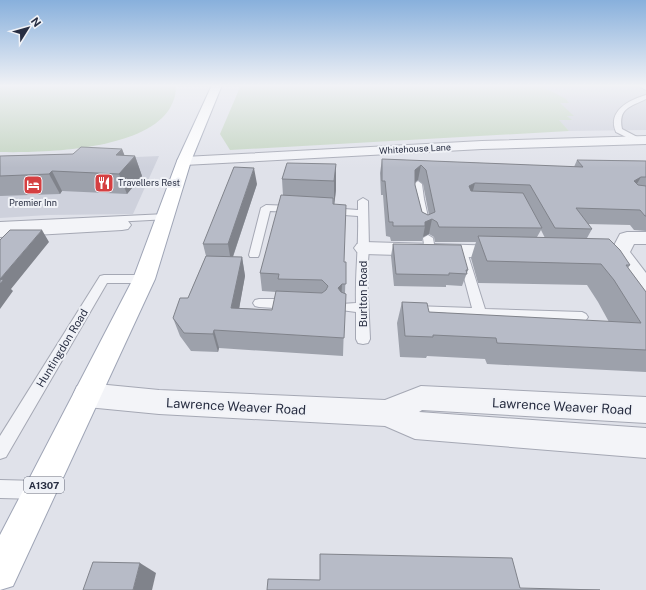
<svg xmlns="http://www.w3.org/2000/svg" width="646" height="590" viewBox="0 0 646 590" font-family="'Public Sans',sans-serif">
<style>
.built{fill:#ced1dc}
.green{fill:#c3d4c1}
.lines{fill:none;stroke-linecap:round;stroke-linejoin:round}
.lane-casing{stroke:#a5a8b4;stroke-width:2}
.street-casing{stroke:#a5a8b4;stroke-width:2}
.primary-casing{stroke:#9fa5b6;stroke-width:2}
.lane{fill:#f3f4f8;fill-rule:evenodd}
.street{fill:#f3f4f8;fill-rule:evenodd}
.primary{fill:#fff;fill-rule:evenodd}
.wall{fill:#9da1ab;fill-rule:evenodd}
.shaded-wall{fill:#80838b}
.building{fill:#b7bbc7;stroke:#80838b;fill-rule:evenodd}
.labels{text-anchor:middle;stroke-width:4;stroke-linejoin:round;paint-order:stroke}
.far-street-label{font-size:9px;fill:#282e42;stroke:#f0f2f7}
.far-poi-label{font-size:9px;fill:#282e42;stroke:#f0f2f7;text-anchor:start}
.shield{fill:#f0f2f7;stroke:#646978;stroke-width:1}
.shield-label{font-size:10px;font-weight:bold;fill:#282e42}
.street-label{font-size:11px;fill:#282e42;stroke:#f0f2f7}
.near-street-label{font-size:13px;fill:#282e42;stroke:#f0f2f7}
</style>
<rect width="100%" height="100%" fill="#e0e2ea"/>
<!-- built -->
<g class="built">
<path d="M490,85H646V130L569,131L558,120H571L567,116H573Z"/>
<path d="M159,156L133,214L48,215L0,218V163Z"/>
</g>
<!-- green -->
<g class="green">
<path d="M0,85H175C177,94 174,100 170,108C145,150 45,153 0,152Z"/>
<path d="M241,85H539L566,99L569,103H560L574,116H567L572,120H559L569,131L230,150L220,134Z"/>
</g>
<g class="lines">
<defs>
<g id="lane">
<path d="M637,85L646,86V90Z"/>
<path d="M646,95V99C630,107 618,108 622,129L641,139L642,141L638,143L616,132C607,111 629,100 646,95Z"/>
<path d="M418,181L422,184L424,199L430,226L425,229L420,226L414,199V184Z"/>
<path d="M363,198L368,201L369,248L367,275L370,339L368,343L363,344L358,343L356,339V312L341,310L339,307L341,304L356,303C355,274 359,245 358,216L330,214L325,211L330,208L358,210V201Z"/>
<path d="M266,205L293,206L298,209L293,212L270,211L259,255L258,257H250L249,255L261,208Z"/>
<path d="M166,214L171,217L169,219L0,228V222Z"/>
<path d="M428,235L433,238L435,250L430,253L425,250L423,238Z"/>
<path d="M463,251L467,253L468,255L485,309L582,312L586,314L588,317L586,320L582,322L410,314L408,311L410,308L414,306L472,308L458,255L459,253Z"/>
<path d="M104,275H144L148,276L150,279L148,282L144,283H107L6,457L0,459V436L100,276Z"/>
<path d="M259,299H290L294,301L296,304L294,307L290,309L259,307L255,306L253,303L255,300Z"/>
<path d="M0,480L38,481L44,484L47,490L44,496L38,499L0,498Z"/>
</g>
<g id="street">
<path d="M646,136V144L482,149L184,165L179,164L177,161L179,158L184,157L482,141Z"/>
<path d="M122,220L128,221L131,225L128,229L122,230L0,237V225Z"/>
<path d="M627,232H646V244H634L630,252L646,273V296L638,293L610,253L620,234Z"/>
<path d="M364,242L502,246L509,247L512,252L509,257L502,258L364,254L357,252L354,248L357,244Z"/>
<path d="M87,383L159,390L385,400L421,386L646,397V423L422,410L419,412L646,428V458L415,439L385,426L159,414L87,407L77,404L73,395L77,386Z"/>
</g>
<path id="primary" d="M212,85H222L191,161L155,279L13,586L0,590V535L133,279L177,161Z"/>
</defs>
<!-- lane casing -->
<use href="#lane" class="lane-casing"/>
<!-- street casing -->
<use href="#street" class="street-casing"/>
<!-- primary casing -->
<use href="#primary" class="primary-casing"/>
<!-- lane -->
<use href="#lane" class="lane"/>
<!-- street -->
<use href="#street" class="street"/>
<!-- primary -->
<use href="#primary" class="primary"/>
</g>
<!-- wall -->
<g class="wall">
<path d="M122,149L124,155L135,156L142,176L127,194L62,191L60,194L0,196V156L73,154Z"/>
<path d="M382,159L574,167L577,160L646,161V231L634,230L630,225L588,224L592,229L587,238L630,265L628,268L646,292V372L487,364L485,359L427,356L426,358L400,357L397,323L402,302L429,312L609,322L598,302L587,285L478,283L471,258L476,242H435L434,237L429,234L423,237L422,241H391L390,237L386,236L383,195H381L380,173ZM418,180L423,184L429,215H428L422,212L415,185V182ZM541,230L545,238L537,237Z"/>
<path d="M336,164V190L334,204L344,262H346L343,356L219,348L218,352L191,351L180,336L173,318L188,298L206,256L203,244L257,184L233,257H242L245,276L239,308L272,310L276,292L262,291L260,273L283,196L282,179Z"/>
<path d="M393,244L468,270L462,286L446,285V287L394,286L391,256Z"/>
</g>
<!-- shaded-wall -->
<g class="shaded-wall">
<path d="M122,149L128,164L135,156L142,176L127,194L119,174L116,155Z"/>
<path d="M336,164V190L334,207V181Z"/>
<path d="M421,165L418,180L412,184L415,170Z"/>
<path d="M254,168L257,184L231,262L228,244Z"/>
<path d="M52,171L62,191L60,194L49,174Z"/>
<path d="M641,177L632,192L634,181Z"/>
<path d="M475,183L471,198L469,186Z"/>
<path d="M432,219L429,234L423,237L425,226V222Z"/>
<path d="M42,230L49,242L11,289L13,291L0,309V279Z"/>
<path d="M242,257L245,276L236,326L231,308Z"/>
<path d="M342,284L341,302L338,288Z"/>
<path d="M214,330L219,348L218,352L213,334Z"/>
<path d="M140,563L156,573L152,590H133Z"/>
</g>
<!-- building -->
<g class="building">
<path d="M81,147L122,149L116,155L135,156L119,174L52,171L49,174L0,176V156L73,154Z"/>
<path d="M382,159L583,167L577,160L646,161V177H641L634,181L638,185L646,186V216H645L640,210L576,208L592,229L555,228L530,185L475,183L469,186L471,191L523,193L542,228L439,227L437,222L432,219L425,222V226H393V222H389L385,181H382ZM421,165L426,170L435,212L428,215L422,212L415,185V170Z"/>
<path d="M287,163L336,164L334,181L282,179Z"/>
<path d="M234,167L254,168L228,244H203Z"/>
<path d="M281,195L333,198V204L346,205L344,262H346V284H342L338,288L341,292L346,294L344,338L214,330L213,334L184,333L173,318L180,298H188L206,256L242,257L231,308L272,310L276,291L322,293L326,290L328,286L322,280L278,279L279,274L260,273Z"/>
<path d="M10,230H42L0,279V240Z"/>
<path d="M478,236L609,239L620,250L630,265H626L646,292V350L497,343L496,338L433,335V337L405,336L402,302L427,303L429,312L641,323L614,280L601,264L487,261Z"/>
<path d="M393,244L461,245L468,270H466L467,274L449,273V275L396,274Z"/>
<path d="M4,279L0,284V280Z"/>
<path d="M320,554L512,558L520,588L600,590H267L268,579L320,580Z"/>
<path d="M93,562L140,563L133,590H83Z"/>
</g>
<!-- sky -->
<linearGradient id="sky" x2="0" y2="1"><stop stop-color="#88b0dc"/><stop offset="0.51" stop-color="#f1f2f6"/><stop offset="1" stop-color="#f1f2f6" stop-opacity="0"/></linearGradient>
<rect width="646" height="168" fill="url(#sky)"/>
<!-- icons -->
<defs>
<symbol id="restaurant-square" viewBox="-11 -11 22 22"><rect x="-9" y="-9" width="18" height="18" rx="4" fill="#d53f41" stroke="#f0f2f7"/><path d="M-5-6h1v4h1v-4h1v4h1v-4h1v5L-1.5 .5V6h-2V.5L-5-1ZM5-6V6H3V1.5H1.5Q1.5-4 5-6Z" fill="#fff"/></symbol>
<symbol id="hotel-square" viewBox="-11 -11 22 22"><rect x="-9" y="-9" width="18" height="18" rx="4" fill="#d53f41" stroke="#f0f2f7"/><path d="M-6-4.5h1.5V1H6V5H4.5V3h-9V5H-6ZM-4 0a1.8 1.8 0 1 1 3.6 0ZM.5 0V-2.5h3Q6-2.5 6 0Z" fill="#fff"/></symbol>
</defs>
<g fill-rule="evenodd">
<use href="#restaurant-square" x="93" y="172" width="22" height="22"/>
<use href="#hotel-square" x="22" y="174" width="22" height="22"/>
</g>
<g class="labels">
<!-- far-street labels -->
<g class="far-street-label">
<text transform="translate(415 149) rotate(-3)" y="3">Whitehouse Lane</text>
</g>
<!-- far-poi labels -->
<g class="far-poi-label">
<text x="118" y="186">Travellers Rest</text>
<text x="33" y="206" text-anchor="middle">Premier Inn</text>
</g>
<!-- shield labels -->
<rect class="shield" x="24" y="477" width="40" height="16" rx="3"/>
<g class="shield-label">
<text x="44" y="489">A1307</text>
</g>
<!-- street labels -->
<g class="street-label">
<text transform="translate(363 294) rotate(-90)" y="4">Burlton Road</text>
<text transform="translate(62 348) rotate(-59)" y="4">Huntingdon Road</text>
</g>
<!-- near-street labels -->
<g class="near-street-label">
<text transform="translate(236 406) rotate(3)" y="5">Lawrence Weaver Road</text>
<text transform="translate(562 406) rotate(3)" y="5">Lawrence Weaver Road</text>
</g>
</g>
<!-- north arrow -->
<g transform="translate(28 28) rotate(53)" stroke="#f0f2f7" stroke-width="3" paint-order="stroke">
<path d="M0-3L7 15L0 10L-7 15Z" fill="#282e42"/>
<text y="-6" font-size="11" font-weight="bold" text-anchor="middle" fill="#282e42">N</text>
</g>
</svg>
